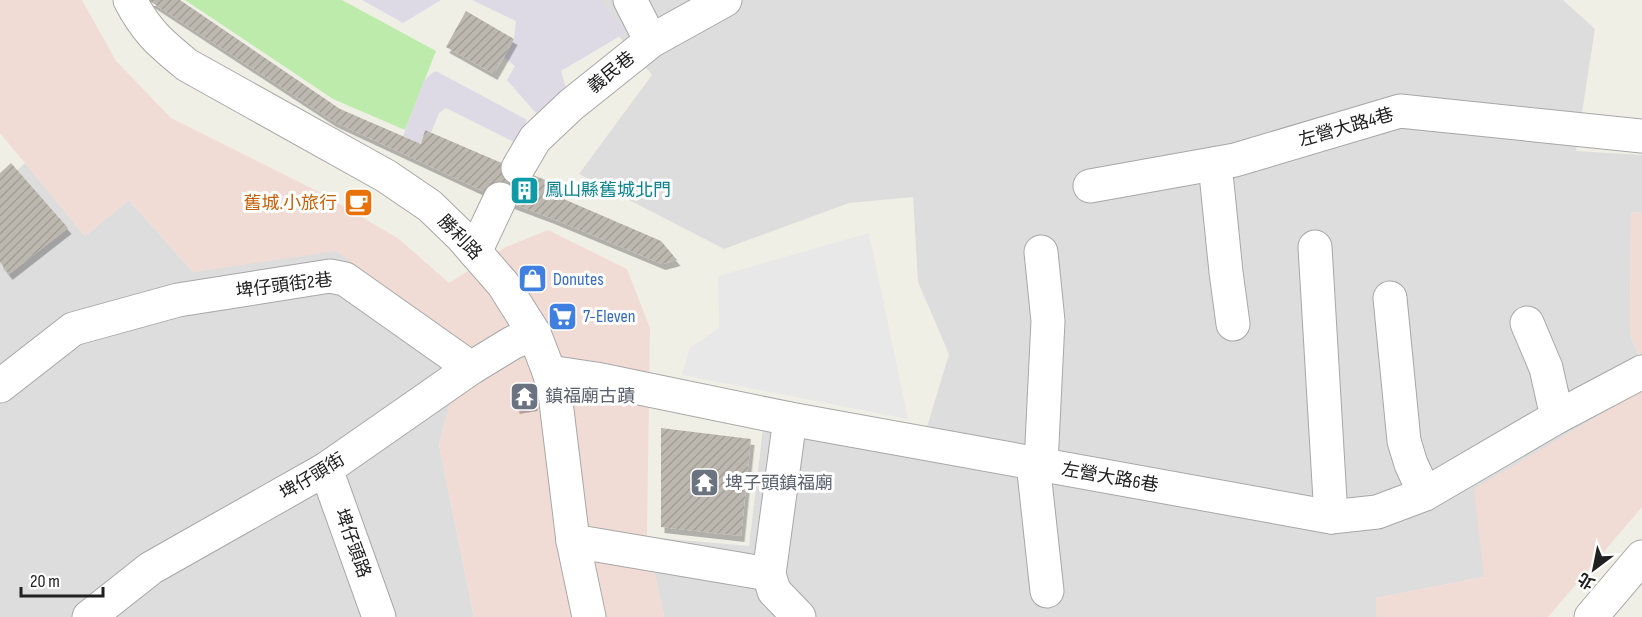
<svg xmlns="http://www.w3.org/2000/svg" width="1642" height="617" viewBox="0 0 1642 617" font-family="'Sofia Sans Condensed','Noto Sans TC',sans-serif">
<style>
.residential{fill:#dedddd}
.commercial{fill:#f1dcd5}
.grass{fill:#bdebab}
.parking{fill:#e8e8e8}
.plaza{fill:#dddae6}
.building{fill:url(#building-hatch);filter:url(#shadow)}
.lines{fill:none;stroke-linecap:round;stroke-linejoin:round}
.minor-casing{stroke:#a7a7a7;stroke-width:35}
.minor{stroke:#fff;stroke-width:33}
.labels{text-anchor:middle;stroke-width:6;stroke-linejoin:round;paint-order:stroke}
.street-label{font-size:18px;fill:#202020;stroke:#fff}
.culture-label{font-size:18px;fill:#0d838f;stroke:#fff;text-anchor:start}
.food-label{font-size:18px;fill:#c56008;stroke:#fff;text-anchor:end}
.shop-label{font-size:18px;fill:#366cbe;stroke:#fff;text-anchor:start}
.worship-label{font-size:18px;fill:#5b616d;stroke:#fff;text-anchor:start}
</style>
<defs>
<pattern id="building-hatch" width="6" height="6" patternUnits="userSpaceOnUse" patternTransform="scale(1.5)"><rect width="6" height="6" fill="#bdb8af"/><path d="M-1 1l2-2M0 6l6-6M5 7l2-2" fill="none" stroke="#a29e96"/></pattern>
<filter id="shadow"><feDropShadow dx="3.5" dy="6" stdDeviation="0" flood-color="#0004"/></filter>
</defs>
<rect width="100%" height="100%" fill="#f0efe6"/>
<!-- residential -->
<g class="residential">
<path d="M588,0H1563L1595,29L1576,151L1642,155V213L1631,212L1630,336L1642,361V390L1484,577L1376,598V617H664L647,537L749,546L763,428L918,457L949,354L918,282L913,197L849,203L724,249L579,174L652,75Z"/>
<path d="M25,163L85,236L129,200L193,272L336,250L465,345L439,445L474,617H0V186Z"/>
</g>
<!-- commercial -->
<g class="commercial">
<path d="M0,0H82L116,61L171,118L321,193L399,239L449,283L506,247L548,230L627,269L650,328L647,537L664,617H474L439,445L465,345L336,251L193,272L129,200L85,236L0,133Z"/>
<path d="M1631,212L1642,213V361L1630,336Z"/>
<path d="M1642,390V507L1548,617H1376V598L1484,577L1474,489Z"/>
</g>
<!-- grass -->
<path class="grass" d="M185,0H342L436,51L405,130L333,99Z"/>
<!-- parking -->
<path class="parking" d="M869,233L908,419L682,375L690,348L719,328L718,276Z"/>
<!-- plaza -->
<g class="plaza">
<path d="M362,0H441L403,23Z"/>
<path d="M472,0H599L627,32L561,71L571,105L550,123L534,111L507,80L515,66L504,57L514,39L516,21Z"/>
<path d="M436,71L527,120L516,143L446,108L439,113L431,133L425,131L421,144L403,136L424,81L432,73Z"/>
</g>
<!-- building -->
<g class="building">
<path d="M148,0H180L340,109L421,144L425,130L497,161L563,187L559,197L661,241L677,260L662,264L551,218L500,199L333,121Z"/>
<path d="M466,11L514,39L494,74L446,47Z"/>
<path d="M11,163L68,228L9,274L0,262V173Z"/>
<path d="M531,385L534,405L516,408L514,387Z"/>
<path d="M661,428L751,439L741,536L661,527Z"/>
</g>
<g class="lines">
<defs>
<g id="minor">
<path d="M130,0C146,31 160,43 187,65L386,176L430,206L462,237L503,284L534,333L549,372L555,394L573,541L589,617"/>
<path d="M630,0L651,41"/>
<path d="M1215,164L1226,272L1233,324"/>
<path d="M518,168L535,139L571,105L651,41L725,0"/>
<path d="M1090,186L1235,160L1400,111L1642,136"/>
<path d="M1315,247L1331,517"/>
<path d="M475,252L500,199"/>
<path d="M1390,298L1404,441L1411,464L1425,494"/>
<path d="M1527,323L1546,368L1557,417"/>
<path d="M549,372L596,379L790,419L1331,517L1377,512L1425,494L1557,417L1642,372"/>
<path d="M0,386L73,329L178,300L330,276L345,279L471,368"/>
<path d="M790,419L769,574L774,591L799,617"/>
<path d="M1033,463L1047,591"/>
<path d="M1041,464L1048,321L1041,252"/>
<path d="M326,469L379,617"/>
<path d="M573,541L769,574"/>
<path d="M89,617L151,568L326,469L471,368L512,343L534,333"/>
<path d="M1591,617L1642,557"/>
</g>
</defs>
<!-- minor casing -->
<use href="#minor" class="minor-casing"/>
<!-- minor -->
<use href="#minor" class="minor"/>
</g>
<!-- icons -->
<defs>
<symbol id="building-square" viewBox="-11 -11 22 22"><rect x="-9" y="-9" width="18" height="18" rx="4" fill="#0f9aa8" stroke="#fff"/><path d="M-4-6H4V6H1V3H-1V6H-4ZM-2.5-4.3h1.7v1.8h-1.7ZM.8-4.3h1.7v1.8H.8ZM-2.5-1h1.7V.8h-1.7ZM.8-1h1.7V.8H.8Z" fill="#fff"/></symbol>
<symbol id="cafe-square" viewBox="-11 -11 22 22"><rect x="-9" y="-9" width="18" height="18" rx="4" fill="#e8710a" stroke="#fff"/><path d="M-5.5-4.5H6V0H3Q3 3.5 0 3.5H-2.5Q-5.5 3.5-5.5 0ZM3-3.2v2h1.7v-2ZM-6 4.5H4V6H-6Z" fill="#fff"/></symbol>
<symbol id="shop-square" viewBox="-11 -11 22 22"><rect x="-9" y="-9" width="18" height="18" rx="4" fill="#3f7fe0" stroke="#fff"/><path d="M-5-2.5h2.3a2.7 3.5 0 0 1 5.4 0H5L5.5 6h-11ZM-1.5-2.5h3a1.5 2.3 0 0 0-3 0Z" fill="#fff"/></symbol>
<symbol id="supermarket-square" viewBox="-11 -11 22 22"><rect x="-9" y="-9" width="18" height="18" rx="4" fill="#3f7fe0" stroke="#fff"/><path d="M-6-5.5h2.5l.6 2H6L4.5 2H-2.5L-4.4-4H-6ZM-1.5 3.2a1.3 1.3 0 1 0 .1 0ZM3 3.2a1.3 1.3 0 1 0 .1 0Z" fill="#fff"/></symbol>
<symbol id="temple-square" viewBox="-11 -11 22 22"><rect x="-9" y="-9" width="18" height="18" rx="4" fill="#6b7280" stroke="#fff"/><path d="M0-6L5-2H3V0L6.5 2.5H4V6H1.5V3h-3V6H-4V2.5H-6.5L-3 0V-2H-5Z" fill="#fff"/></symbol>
</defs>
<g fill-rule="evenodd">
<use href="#building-square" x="508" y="174" width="33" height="33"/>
<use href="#cafe-square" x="342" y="186" width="33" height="33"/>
<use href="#shop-square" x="516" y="262" width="33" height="33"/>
<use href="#supermarket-square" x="546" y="300" width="33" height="33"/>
<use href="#temple-square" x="508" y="380" width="33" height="33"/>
<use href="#temple-square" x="688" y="466" width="33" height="33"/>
</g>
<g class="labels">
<!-- street labels -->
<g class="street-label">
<text transform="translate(611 72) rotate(-39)" y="6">義民巷</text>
<text transform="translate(1346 127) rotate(-16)" y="6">左營大路4巷</text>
<text transform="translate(460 237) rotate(46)" y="6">勝利路</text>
<text transform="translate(284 285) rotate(-7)" y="6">埤仔頭街2巷</text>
<text transform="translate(312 476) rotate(-31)" y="6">埤仔頭街</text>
<text transform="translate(1110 477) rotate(10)" y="6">左營大路6巷</text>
<text transform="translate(353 543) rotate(70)" y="6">埤仔頭路</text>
</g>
<!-- culture labels -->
<g class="culture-label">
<text x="545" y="196">鳳山縣舊城北門</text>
</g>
<!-- food labels -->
<g class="food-label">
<text x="337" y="209">舊城.小旅行</text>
</g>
<!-- shop labels -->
<g class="shop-label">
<text x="553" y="285">Donutes</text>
<text x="583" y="322">7-Eleven</text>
</g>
<!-- worship labels -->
<g class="worship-label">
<text x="545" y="402">鎮福廟古蹟</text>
<text x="725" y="489">埤子頭鎮福廟</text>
</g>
</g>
<!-- north arrow -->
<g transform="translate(1594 569) rotate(212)" stroke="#ffffff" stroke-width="4.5" paint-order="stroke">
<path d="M0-4.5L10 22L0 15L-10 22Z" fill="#202020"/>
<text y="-9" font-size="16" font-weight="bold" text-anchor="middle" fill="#202020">北</text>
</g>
<!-- scale -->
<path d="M21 587v9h82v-9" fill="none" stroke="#202020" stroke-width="3"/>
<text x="30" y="587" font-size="18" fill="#202020" stroke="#ffffff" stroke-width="4.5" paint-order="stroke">20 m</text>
</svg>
